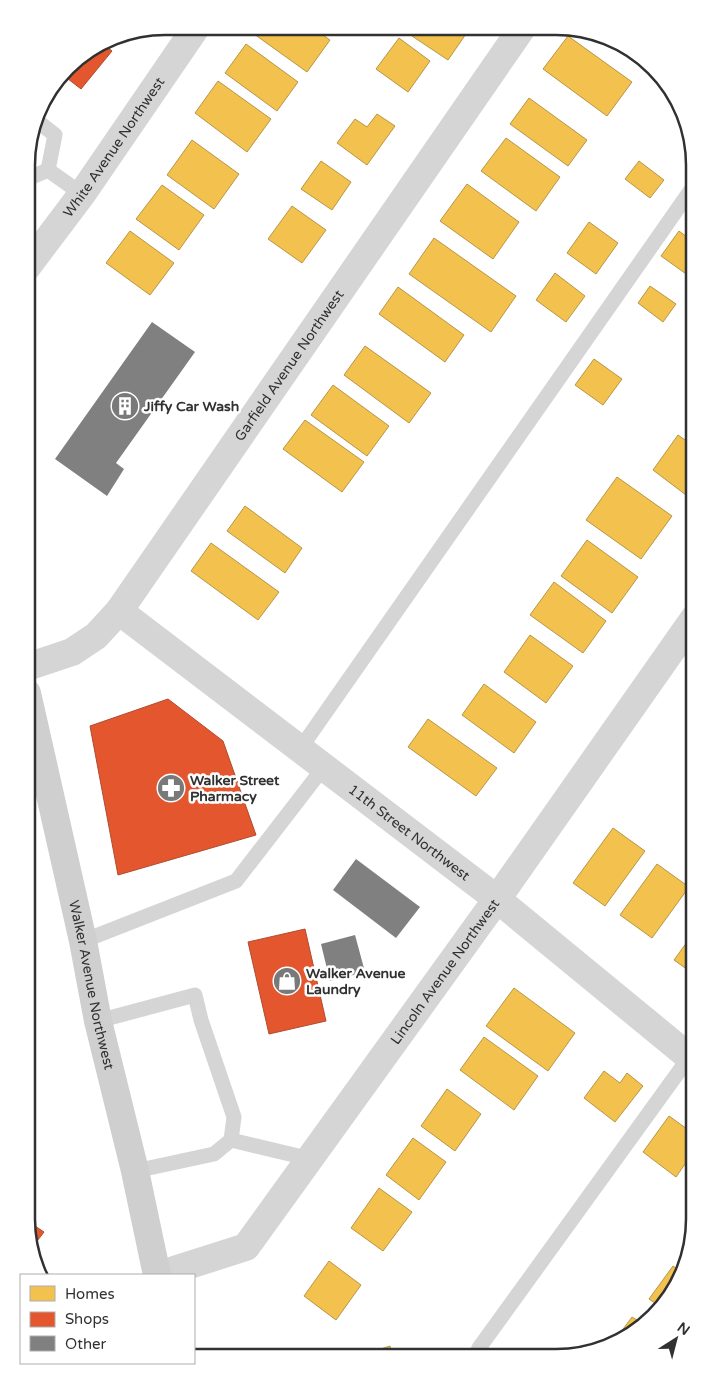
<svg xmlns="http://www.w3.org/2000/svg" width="721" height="1384" viewBox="0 0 721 1384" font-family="'Varela Round',sans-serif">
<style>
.homes{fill:#f2c14e;stroke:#b89645}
.shops{fill:#e4572e;stroke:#ae4c2f}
.building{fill:#808080}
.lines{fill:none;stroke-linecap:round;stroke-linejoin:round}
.service{stroke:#d5d5d5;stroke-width:15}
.minor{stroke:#d5d5d5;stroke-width:28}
.secondary{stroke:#cfcfcf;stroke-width:28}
.labels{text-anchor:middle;stroke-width:5;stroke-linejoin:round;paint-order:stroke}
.street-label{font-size:14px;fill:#313131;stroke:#fff}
.poi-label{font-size:14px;font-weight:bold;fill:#313131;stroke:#fff;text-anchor:start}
.rim{fill:none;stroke:#313131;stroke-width:2.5}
</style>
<rect width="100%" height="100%" fill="#fff"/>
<!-- homes -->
<g class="homes">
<path d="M259,27H311L330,40L307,72L254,34Z"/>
<path d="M417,28H464L468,31L448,60L412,36Z"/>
<path d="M568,36L632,82L607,116L543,69Z"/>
<path d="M399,38L430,61L408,92L376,69Z"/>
<path d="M246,44L298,82L277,111L225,73Z"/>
<path d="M218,81L271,119L247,152L195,113Z"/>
<path d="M529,98L587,140L568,166L510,124Z"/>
<path d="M377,114L395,126L367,165L337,143L355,119L367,127Z"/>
<path d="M506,138L560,177L536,211L481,171Z"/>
<path d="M192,140L239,174L214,209L167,175Z"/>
<path d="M321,161L351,182L332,210L301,189Z"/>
<path d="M639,161L664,180L650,198L625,179Z"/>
<path d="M467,184L519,222L493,259L440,221Z"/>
<path d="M162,185L204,215L179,250L136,219Z"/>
<path d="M292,206L326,230L302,263L268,239Z"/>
<path d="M589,222L618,243L596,274L567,253Z"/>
<path d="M130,231L174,263L150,295L106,263Z"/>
<path d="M679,231L695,243V269L689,276L661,256Z"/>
<path d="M434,238L516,296L491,332L409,274Z"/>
<path d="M555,273L585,296L566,322L536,300Z"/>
<path d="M650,286L676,304L663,322L638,303Z"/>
<path d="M398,287L464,335L445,362L379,314Z"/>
<path d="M365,346L431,393L409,423L344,375Z"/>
<path d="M594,359L622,379L603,405L575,385Z"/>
<path d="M333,385L389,426L367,456L311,415Z"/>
<path d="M305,420L364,462L342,492L283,449Z"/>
<path d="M678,435L695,447V483L686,495L653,470Z"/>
<path d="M617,477L672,516L641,559L586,520Z"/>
<path d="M245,506L302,548L285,573L227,531Z"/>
<path d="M587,540L638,577L612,613L561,576Z"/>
<path d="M211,543L279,592L258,620L191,571Z"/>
<path d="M554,582L606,621L583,653L530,615Z"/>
<path d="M530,635L573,666L546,703L504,672Z"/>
<path d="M484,684L536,722L514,753L462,715Z"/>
<path d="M428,719L497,768L476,796L408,747Z"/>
<path d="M695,743V756L688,750Z"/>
<path d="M613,828L645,851L605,906L573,883Z"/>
<path d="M657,864L689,887L652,938L620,915Z"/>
<path d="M695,931V975L674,960Z"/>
<path d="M514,988L575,1033L548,1071L486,1026Z"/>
<path d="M484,1037L538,1076L514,1110L460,1070Z"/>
<path d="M604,1071L620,1083L627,1073L643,1086L615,1122L584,1098Z"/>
<path d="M447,1089L481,1114L455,1151L421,1126Z"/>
<path d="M669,1116L694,1134V1151L676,1177L643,1152Z"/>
<path d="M413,1138L446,1162L419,1200L386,1175Z"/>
<path d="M379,1188L412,1212L383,1251L351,1228Z"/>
<path d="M329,1261L361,1285L336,1320L304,1296Z"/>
<path d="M673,1266L679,1270L666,1304L661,1307L649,1299Z"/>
<path d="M632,1317L640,1322L615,1340Z"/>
<path d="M390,1346L393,1357H356Z"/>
</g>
<!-- shops -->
<g class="shops">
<path d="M102,43L112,51L81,89L63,75L73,61Z"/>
<path d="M29,143L36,149L27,160V147Z"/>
<path d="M168,699L223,741L256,835L118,875L90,726Z"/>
<path d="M305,929L326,1021L269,1034L248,942Z"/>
<path d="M26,1220L44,1232L31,1249Z"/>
</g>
<!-- building -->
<g class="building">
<path d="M152,322L195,352L116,463L124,469L107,496L55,459Z"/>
<path d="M356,859L420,907L396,938L333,890Z"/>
<path d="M355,935L365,972L330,981L321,944Z"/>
</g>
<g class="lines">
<!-- service -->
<g class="service">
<path d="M36,120L55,135L48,170"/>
<path d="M48,170L82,194"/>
<path d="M27,179L48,170"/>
<path d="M300,749L695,184"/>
<path d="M83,941L236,881L324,767"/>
<path d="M98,1021L195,995L201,1020L234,1117L231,1140L214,1154L135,1171"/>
<path d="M231,1140L311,1159"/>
<path d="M474,1358L479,1348L693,1052"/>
</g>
<!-- minor -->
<g class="minor">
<path id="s1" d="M27,267L82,194L197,26"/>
<path id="s2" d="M119,611L497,899L694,1061"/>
<path id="s3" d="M27,667L72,652L96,636L119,611L522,28"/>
<path id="s4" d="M158,1275L246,1247L497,899L695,617"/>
</g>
<!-- secondary -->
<path class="secondary" id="s5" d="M27,693L83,941L98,1021L135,1171L157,1275"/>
</g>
<!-- icons -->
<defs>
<symbol id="building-disc" viewBox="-11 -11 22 22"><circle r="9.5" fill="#797979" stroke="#fff"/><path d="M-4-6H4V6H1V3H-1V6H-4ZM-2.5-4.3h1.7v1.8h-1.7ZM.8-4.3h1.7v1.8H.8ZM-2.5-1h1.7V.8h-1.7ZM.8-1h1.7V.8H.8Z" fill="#fff"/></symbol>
<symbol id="pharmacy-disc" viewBox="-11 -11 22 22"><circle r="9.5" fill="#797979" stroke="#fff"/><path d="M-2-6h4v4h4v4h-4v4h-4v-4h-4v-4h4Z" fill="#fff"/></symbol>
<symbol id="shop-disc" viewBox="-11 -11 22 22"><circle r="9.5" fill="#797979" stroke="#fff"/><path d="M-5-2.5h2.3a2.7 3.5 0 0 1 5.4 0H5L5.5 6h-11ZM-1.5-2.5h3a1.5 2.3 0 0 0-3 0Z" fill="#fff"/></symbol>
</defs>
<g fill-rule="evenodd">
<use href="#building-disc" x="109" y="390" width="32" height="32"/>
<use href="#pharmacy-disc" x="155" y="772" width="32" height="32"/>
<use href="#shop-disc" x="271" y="965" width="32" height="32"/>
</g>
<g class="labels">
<!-- street labels -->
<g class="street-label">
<text dy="5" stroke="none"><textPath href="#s1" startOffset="148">White Avenue Northwest</textPath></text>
<text dy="5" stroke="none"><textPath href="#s3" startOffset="409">Garfield Avenue Northwest</textPath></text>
<text dy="5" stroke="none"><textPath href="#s2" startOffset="365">11th Street Northwest</textPath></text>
<text dy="5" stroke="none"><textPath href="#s4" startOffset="432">Lincoln Avenue Northwest</textPath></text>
<text dy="5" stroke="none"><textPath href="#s5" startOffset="299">Walker Avenue Northwest</textPath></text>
</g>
<!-- poi labels -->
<g class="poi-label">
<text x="144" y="411">Jiffy Car Wash</text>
<text x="190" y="785">Walker Street<tspan x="190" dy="16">Pharmacy</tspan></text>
<text x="306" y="978">Walker Avenue<tspan x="306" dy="16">Laundry</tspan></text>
</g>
</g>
<!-- crop -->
<path d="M0 0H721V1384H0ZM165 35H556A130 130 0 0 1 686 165V1219A130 130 0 0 1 556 1349H165A130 130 0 0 1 35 1219V165A130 130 0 0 1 165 35Z" fill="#fff" fill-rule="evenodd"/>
<path class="rim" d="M165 35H556A130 130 0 0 1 686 165V1219A130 130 0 0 1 556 1349H165A130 130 0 0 1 35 1219V165A130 130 0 0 1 165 35Z"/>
<!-- legend -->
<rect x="20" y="1274" width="175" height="90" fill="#ffffff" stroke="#adadad"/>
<rect x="30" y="1286" width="25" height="15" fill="#f2c14e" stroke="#adadad"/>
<text x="65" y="1299" font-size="15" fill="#313131">Homes</text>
<rect x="30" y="1312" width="25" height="15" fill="#e4572e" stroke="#adadad"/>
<text x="65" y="1324" font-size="15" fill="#313131">Shops</text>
<rect x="30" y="1336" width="25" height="15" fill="#808080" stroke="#adadad"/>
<text x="65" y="1349" font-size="15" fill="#313131">Other</text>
<!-- north arrow -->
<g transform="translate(676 1339) rotate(36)" stroke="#ffffff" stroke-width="4" paint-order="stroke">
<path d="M0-4L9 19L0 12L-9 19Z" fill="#313131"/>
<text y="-8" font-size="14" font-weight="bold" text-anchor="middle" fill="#313131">N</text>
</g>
</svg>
